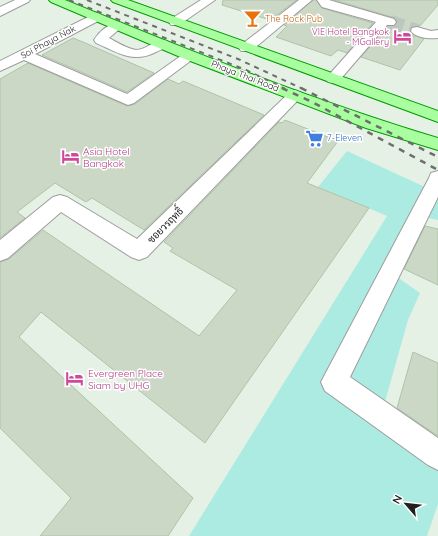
<svg xmlns="http://www.w3.org/2000/svg" width="438" height="536" viewBox="0 0 438 536" font-family="Quicksand,Sarabun,sans-serif">
<style>
.grass{fill:#acebe1}
.building{fill:#cbd8c6;stroke:#aec3a8}
.lines{fill:none;stroke-linecap:round;stroke-linejoin:round}
.minor-tunnel{stroke:#bec7be;stroke-width:14;stroke-dasharray:14 6;stroke-linecap:butt}
.minor-casing{stroke:#9d9d9d;stroke-width:2}
.major-casing{stroke:#019c00;stroke-width:2}
.minor{fill:#fff;fill-rule:evenodd}
.major{fill:#a9fe9f;fill-rule:evenodd}
.rail-far1{stroke:#6e6e6e;stroke-width:2;stroke-dasharray:5 5;stroke-linecap:butt}
.rail{stroke:#6e6e6e;stroke-width:2.5;stroke-dasharray:6 6;stroke-linecap:butt}
.labels{text-anchor:middle;stroke-width:3;stroke-linejoin:round;paint-order:stroke}
.far-food-label{font-size:9px;fill:#c56008;stroke:#fff;text-anchor:start}
.far-hotel-label{font-size:9px;fill:#b23c85;stroke:#fff;text-anchor:end}
.far-street-label{font-size:9px;fill:#202020;stroke:#fff}
.far-shop-label{font-size:9px;fill:#366cbe;stroke:#fff;text-anchor:start}
.hotel-label{font-size:10px;fill:#b23c85;stroke:#fff;text-anchor:start}
.street-label{font-size:10px;fill:#202020;stroke:#fff}
</style>
<rect width="100%" height="100%" fill="#e6f1e6"/>
<!-- grass -->
<path class="grass" d="M347,151L438,193V220L409,214L390,272L420,293L408,320L381,416L438,465V504L427,536H189L387,216L318,187Z"/>
<!-- building -->
<g class="building">
<path d="M223,0H297L270,20L222,5Z"/>
<path d="M313,0H316L322,8L373,23L347,53L338,50L331,56L276,37L287,26L284,25Z"/>
<path d="M334,0H438V5L420,26H417L411,28L410,32L413,35L424,39L400,70L361,57L388,26H395L397,23L395,18Z"/>
<path d="M73,38L83,42L154,73L127,92L42,55Z"/>
<path d="M28,63L127,106L135,104L168,79L179,84L183,81L264,115L144,230L92,198L86,202L55,183L17,212L25,218L0,238V79Z"/>
<path d="M285,120L338,141L307,183L369,208L205,443L41,312L19,337L193,498L168,536H40L71,498L0,428V262L9,259L43,230L199,336L237,290L170,251L173,248L164,242L279,122L282,123Z"/>
<path d="M425,226L438,229V285L404,269Z"/>
<path d="M413,352L438,363V436L397,408Z"/>
</g>
<g class="lines">
<!-- minor-tunnel -->
<path class="minor-tunnel" d="M390,22L417,31"/>
<defs>
<g id="minor">
<path d="M15,0H30L28,2L0,16V7Z"/>
<path d="M201,0H215L179,25H171L169,22L171,19Z"/>
<path d="M299,0H312L251,51H241L239,48L241,45Z"/>
<path d="M317,0H329L394,19L396,22L394,25H387L338,82L333,83L328,82L326,79L328,76L376,22L322,7Z"/>
<path d="M96,13L100,14L102,17L100,20L35,54L127,94L185,53L190,52L195,53L197,56L134,103L128,105L24,60L0,71V61Z"/>
<path d="M117,22L122,23L123,26L109,38C116,42 128,49 136,50C147,50 155,38 167,41L169,44C166,48 160,50 156,52C133,64 117,52 96,43L94,40C99,32 107,25 117,22Z"/>
<path d="M417,27L431,31L438,30V38C430,39 416,38 411,31L412,28Z"/>
<path d="M295,90L300,92L303,95L300,98L147,257L139,260L131,257L61,212L8,258L0,261V240L53,197L60,195L67,197L137,239L290,92Z"/>
<path d="M438,171V197L350,377L438,438V470L428,465L325,391L321,382L429,178L431,173Z"/>
</g>
<g id="major">
<path d="M49,0H65C188,50 311,100 438,138V150L366,128L185,59L51,2Z"/>
<path d="M111,0H128L438,111V122L113,2Z"/>
</g>
</defs>
<!-- minor casing -->
<use href="#minor" class="minor-casing"/>
<!-- major casing -->
<use href="#major" class="major-casing"/>
<!-- minor -->
<use href="#minor" class="minor"/>
<!-- major -->
<use href="#major" class="major"/>
<!-- rail-far1 -->
<g class="rail-far1">
<path d="M69,0L246,70L285,89"/>
<path d="M87,0L238,59L303,89"/>
</g>
<!-- rail -->
<g class="rail">
<path d="M282,88L314,103L438,170"/>
<path d="M301,88L438,157"/>
</g>
</g>
<!-- icons -->
<defs>
<symbol id="bar-bare" viewBox="-9 -9 18 18"><path d="M-6-5H6L.8 .8V4.5H3.5V6h-7V4.5H-.8V.8Z" fill="#e8710a" stroke="#fff" stroke-width="2.5" paint-order="stroke"/></symbol>
<symbol id="hotel-bare" viewBox="-9 -9 18 18"><path d="M-6-4.5h1.5V1H6V5H4.5V3h-9V5H-6ZM-4 0a1.8 1.8 0 1 1 3.6 0ZM.5 0V-2.5h3Q6-2.5 6 0Z" fill="#d1479c" stroke="#fff" stroke-width="2.5" paint-order="stroke"/></symbol>
<symbol id="supermarket-bare" viewBox="-9 -9 18 18"><path d="M-6-5.5h2.5l.6 2H6L4.5 2H-2.5L-4.4-4H-6ZM-1.5 3.2a1.3 1.3 0 1 0 .1 0ZM3 3.2a1.3 1.3 0 1 0 .1 0Z" fill="#3f7fe0" stroke="#fff" stroke-width="2.5" paint-order="stroke"/></symbol>
</defs>
<g fill-rule="evenodd">
<use href="#bar-bare" x="240" y="6" width="25" height="25"/>
<use href="#hotel-bare" x="390" y="24" width="25" height="25"/>
<use href="#supermarket-bare" x="302" y="126" width="25" height="25"/>
<use href="#hotel-bare" x="58" y="144" width="25" height="25"/>
<use href="#hotel-bare" x="62" y="366" width="25" height="25"/>
</g>
<g class="labels">
<!-- far-food labels -->
<g class="far-food-label">
<text x="265" y="22">The Rock Pub</text>
</g>
<!-- far-hotel labels -->
<g class="far-hotel-label">
<text x="389" y="35">VIE Hotel Bangkok<tspan x="389" dy="10">- MGallery</tspan></text>
</g>
<!-- far-street labels -->
<g class="far-street-label">
<text transform="translate(48 42) rotate(-28)" y="3">Soi Phaya Nak</text>
<text transform="translate(245 76) rotate(21)" y="3">Phaya Thai Road</text>
</g>
<!-- far-shop labels -->
<g class="far-shop-label">
<text x="327" y="141">7-Eleven</text>
</g>
<!-- hotel labels -->
<g class="hotel-label">
<text x="83" y="155">Asia Hotel<tspan x="83" dy="12">Bangkok</tspan></text>
<text x="88" y="377">Evergreen Place<tspan x="88" dy="12">Siam by UHG</tspan></text>
</g>
<!-- street labels -->
<g class="street-label">
<text transform="translate(165 225) rotate(-45)" y="4">ซอยวรฤทธิ์</text>
</g>
</g>
<!-- north arrow -->
<g transform="translate(406 504) rotate(298)" stroke="#ffffff" stroke-width="3" paint-order="stroke">
<path d="M0-3L7 15L0 10L-7 15Z" fill="#202020"/>
<text y="-6" font-size="11" font-weight="bold" text-anchor="middle" fill="#202020">N</text>
</g>
</svg>
